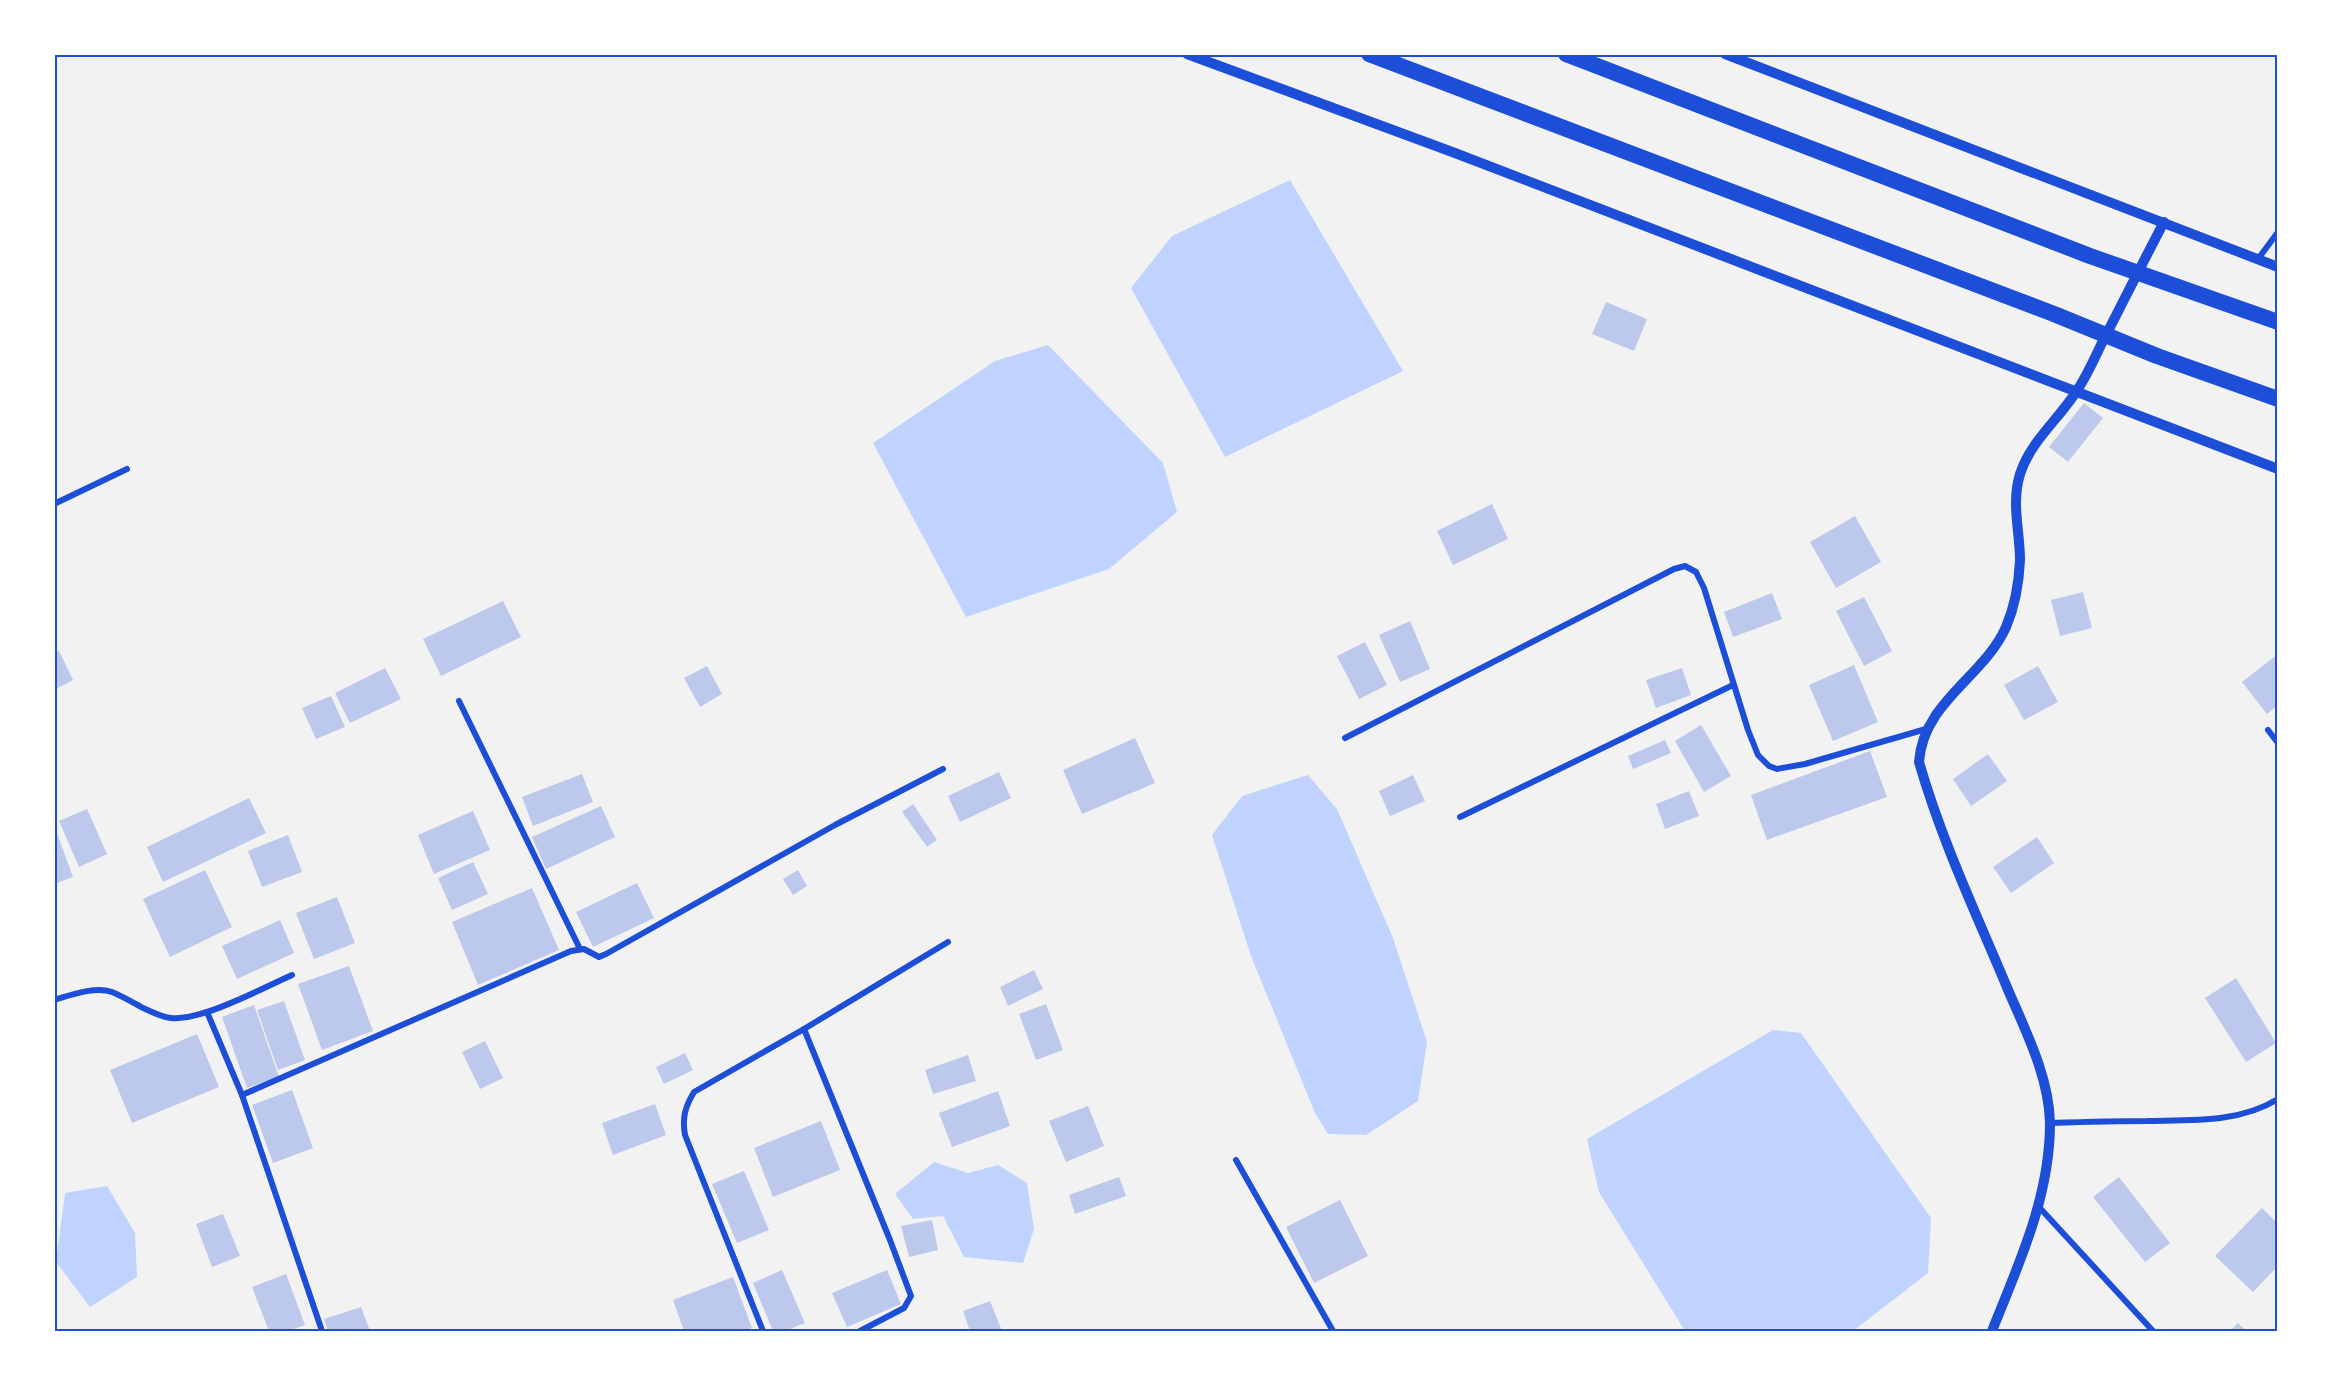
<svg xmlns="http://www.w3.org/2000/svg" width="2332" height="1385" viewBox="0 0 2332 1385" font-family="'Space Grotesk',sans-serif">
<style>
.water{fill:#bfd3fe}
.building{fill:#bdc9ec}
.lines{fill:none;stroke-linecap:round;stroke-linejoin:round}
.minor{stroke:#1d4ed8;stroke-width:6}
.tertiary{stroke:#1d4ed8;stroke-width:10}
.trunk{stroke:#1d4ed8;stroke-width:16}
.neatline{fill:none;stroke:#1d4ed8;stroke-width:2}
</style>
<rect width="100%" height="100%" fill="#f2f2f2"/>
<!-- water -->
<g class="water">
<path d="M1290,180L1403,371L1225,457L1131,288L1172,236Z"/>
<path d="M1048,345L1163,463L1177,512L1109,569L966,617L873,443L995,361Z"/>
<path d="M1308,775L1337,809L1393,938L1427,1042L1418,1101L1366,1135L1328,1134L1315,1113L1251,956L1212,835L1242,796Z"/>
<path d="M1773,1030L1801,1033L1931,1218L1928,1273L1853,1331H1685L1599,1192L1587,1139Z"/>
<path d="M934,1162L968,1173L998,1165L1027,1183L1034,1229L1023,1263L964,1257L943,1216L913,1219L895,1194Z"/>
<path d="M107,1186L135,1233L137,1277L90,1307L56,1262L65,1193Z"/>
</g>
<!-- building -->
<g class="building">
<path d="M1606,302L1647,319L1634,351L1592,334Z"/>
<path d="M2084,403L2103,418L2068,462L2049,447Z"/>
<path d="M1492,504L1508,539L1453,565L1437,531Z"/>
<path d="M1855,516L1881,562L1836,588L1810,542Z"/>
<path d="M2083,592L2092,628L2060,636L2051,600Z"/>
<path d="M1772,593L1782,619L1733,637L1724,612Z"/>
<path d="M1864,597L1892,651L1864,666L1836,611Z"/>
<path d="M503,601L521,637L441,676L423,639Z"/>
<path d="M1410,621L1430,669L1400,682L1379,635Z"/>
<path d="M1365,642L1387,685L1359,699L1337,656Z"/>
<path d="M59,651L73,680L54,690V653Z"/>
<path d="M2278,654V705L2267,714L2242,682Z"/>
<path d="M1854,665L1878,722L1833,741L1809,685Z"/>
<path d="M707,666L722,694L700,707L684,678Z"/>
<path d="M2038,666L2058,702L2024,720L2004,685Z"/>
<path d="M385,668L401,699L350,723L335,693Z"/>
<path d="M1682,668L1691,695L1656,708L1646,680Z"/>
<path d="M331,696L345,727L316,739L302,708Z"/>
<path d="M1701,725L1731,776L1704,792L1675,741Z"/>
<path d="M1135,738L1155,783L1082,814L1063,770Z"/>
<path d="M1665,740L1671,753L1633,769L1628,756Z"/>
<path d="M1870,751L1887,797L1767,840L1751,795Z"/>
<path d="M1988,754L2007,781L1971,806L1953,779Z"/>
<path d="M999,772L1011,798L960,822L948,796Z"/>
<path d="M582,774L593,802L533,826L522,797Z"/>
<path d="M1413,775L1425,801L1390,816L1379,791Z"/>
<path d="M1689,791L1699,816L1665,829L1656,804Z"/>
<path d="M249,798L266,833L163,882L147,847Z"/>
<path d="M913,804L937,840L927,847L902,812Z"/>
<path d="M601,806L615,837L546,869L532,837Z"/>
<path d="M87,809L107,854L79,867L59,821Z"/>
<path d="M473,811L490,850L434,874L418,835Z"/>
<path d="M54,825L73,877L54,884Z"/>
<path d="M288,835L302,872L262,887L248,851Z"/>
<path d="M2037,837L2054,863L2011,893L1993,867Z"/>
<path d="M473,862L488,894L452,910L438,878Z"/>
<path d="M205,870L232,927L170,957L143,899Z"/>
<path d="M798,870L807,886L793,895L783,879Z"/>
<path d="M637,883L654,918L593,947L576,912Z"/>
<path d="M532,888L559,950L478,985L452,922Z"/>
<path d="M337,897L355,943L314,959L296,913Z"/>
<path d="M280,920L294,953L237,979L222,946Z"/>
<path d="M349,966L373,1031L322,1050L298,984Z"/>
<path d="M1034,970L1043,989L1008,1006L1000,987Z"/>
<path d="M2236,978L2276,1043L2246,1062L2205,998Z"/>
<path d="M284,1001L305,1060L278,1070L257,1010Z"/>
<path d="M1046,1004L1063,1050L1036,1060L1019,1014Z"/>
<path d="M254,1005L279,1077L247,1088L222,1017Z"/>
<path d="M197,1034L219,1087L132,1123L110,1070Z"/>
<path d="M485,1041L503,1078L480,1089L462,1052Z"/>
<path d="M685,1053L693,1070L664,1084L656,1067Z"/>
<path d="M968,1055L976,1081L933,1094L925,1070Z"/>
<path d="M292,1090L313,1148L273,1163L252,1105Z"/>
<path d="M998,1091L1010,1126L952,1147L939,1113Z"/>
<path d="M655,1104L666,1135L613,1155L602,1123Z"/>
<path d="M1088,1106L1104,1146L1066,1162L1049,1121Z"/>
<path d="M821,1121L840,1170L773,1197L754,1148Z"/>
<path d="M744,1171L769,1230L737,1243L712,1184Z"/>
<path d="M1119,1177L1126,1196L1075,1214L1069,1195Z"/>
<path d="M2119,1177L2170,1243L2145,1262L2093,1197Z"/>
<path d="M1340,1200L1368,1256L1314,1283L1286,1227Z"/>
<path d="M2262,1208L2278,1224V1266L2253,1292L2215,1256Z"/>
<path d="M223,1214L240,1256L212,1267L196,1224Z"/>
<path d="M932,1220L938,1250L909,1257L901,1226Z"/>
<path d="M782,1270L805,1323L785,1331H773L753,1283Z"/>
<path d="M887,1270L901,1304L847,1327L832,1293Z"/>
<path d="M286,1274L305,1325L288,1331H269L252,1287Z"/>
<path d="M733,1277L752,1328L745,1331H684L673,1300Z"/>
<path d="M990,1301L1002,1331H970L963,1311Z"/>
<path d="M361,1307L370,1331H328L324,1319Z"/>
<path d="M2238,1323L2246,1331H2230Z"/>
</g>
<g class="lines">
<!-- minor -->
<g class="minor">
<path d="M2258,259L2278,232"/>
<path d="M54,504L127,469"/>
<path d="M459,701L580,949"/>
<path d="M2268,730L2278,743"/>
<path d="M1345,738L1674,569L1685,566L1696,572L1704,588L1748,730L1758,755L1769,766L1777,769L1805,764L1926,729"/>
<path d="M1460,817L1733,685"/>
<path d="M54,1000C71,995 95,986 112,992C122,996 132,1002 141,1007C150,1011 161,1017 171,1018C202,1021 263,988 292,975"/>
<path d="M207,1012L242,1095L322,1331"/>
<path d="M804,1029L890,1240L911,1296L904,1308L860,1331"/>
<path d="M242,1095L571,951L584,949L599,957L606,954L835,825L943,769"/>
<path d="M2050,1123C2082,1122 2115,1121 2147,1121C2192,1120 2239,1123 2278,1099"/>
<path d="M1236,1160L1333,1331"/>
<path d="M2039,1207L2153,1331"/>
<path d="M763,1331L685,1135C682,1118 685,1107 694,1092L804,1029L948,942"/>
</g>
<!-- tertiary -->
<g class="tertiary">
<path d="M1187,54L1455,153L2278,469"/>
<path d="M1725,54L2278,267"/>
<path d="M1992,1331C2019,1263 2050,1197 2050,1123C2049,1075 2024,1028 2006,985C1975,911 1941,839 1919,762C1923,702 1984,677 2006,627C2015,606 2019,583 2020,560C2020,531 2011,504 2020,474C2030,442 2058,420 2076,392C2088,375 2096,354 2106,335C2125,298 2144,260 2164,222"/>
</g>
<!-- trunk -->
<g class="trunk">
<path d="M1369,54L2054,314L2157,356L2278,399"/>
<path d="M1566,54L2090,256L2278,322"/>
</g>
</g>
<!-- border -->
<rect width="2332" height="1385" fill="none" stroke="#ffffff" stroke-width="111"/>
<rect x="56" y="56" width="2220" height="1274" class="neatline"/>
</svg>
